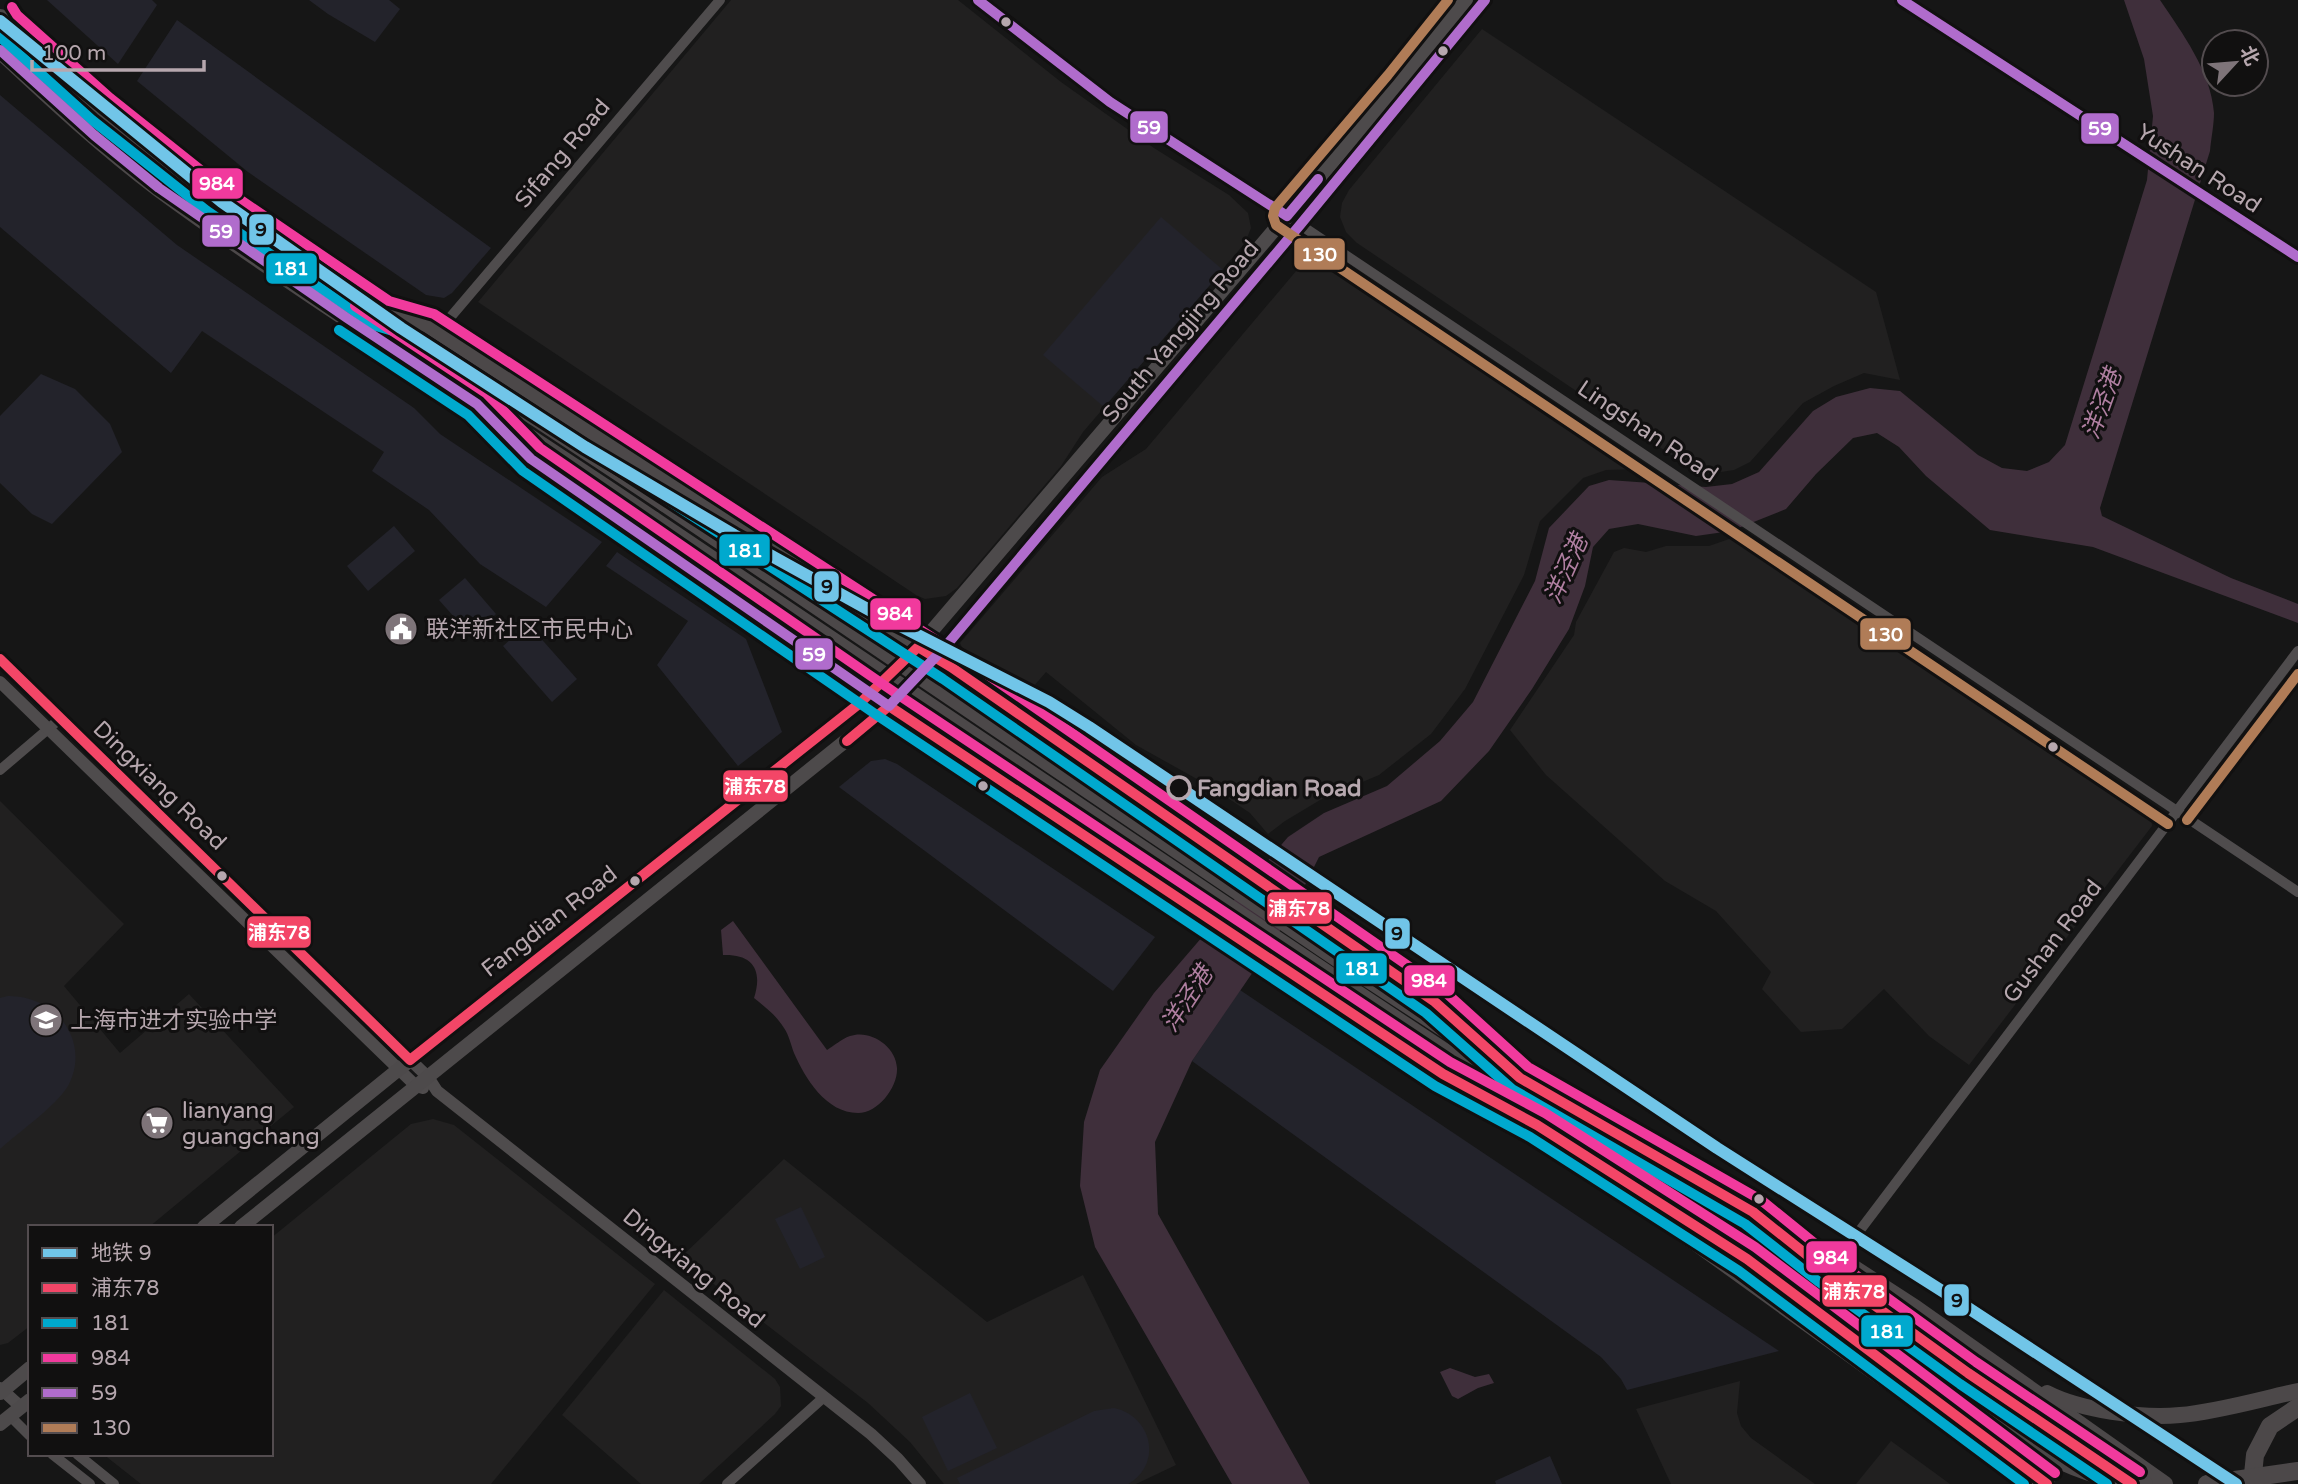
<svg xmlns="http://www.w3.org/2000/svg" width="2298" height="1484" viewBox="0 0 2298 1484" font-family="'Varela Round','Noto Sans SC',sans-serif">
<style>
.built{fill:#212020}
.green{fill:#23232b}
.water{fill:#3f2f3b}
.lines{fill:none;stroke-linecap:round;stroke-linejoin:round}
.minor{stroke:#4f4c4d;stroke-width:10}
.tertiary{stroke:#4f4c4d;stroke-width:12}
.secondary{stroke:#4d4a4b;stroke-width:14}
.primary{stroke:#4c4849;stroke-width:16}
.trunk{stroke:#4c4849;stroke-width:18}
.trunk-bridge{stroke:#4c4849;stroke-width:18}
.bus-1-casing{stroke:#111010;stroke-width:16}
.bus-2-casing{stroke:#111010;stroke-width:16}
.bus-3-casing{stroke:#111010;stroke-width:16}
.bus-4-casing{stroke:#111010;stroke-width:16}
.bus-5-casing{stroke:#111010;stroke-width:16}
.bus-1{stroke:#f34667;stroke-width:10}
.bus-2{stroke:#00a9ce;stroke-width:10}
.bus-3{stroke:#f13a9d;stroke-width:10}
.bus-4{stroke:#b06ccc;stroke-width:10}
.bus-5{stroke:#b07c57;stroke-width:10}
.metro-1-casing{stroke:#111010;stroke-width:18}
.metro-1{stroke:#71c5e8;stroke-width:12}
.bus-dot{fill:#b6a7ae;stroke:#111010;stroke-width:2.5}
.stop-dot{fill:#111010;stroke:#b6a7ae;stroke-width:3.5}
.labels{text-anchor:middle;stroke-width:6;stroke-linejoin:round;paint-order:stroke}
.street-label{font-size:23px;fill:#b6a7ae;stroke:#111010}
.poi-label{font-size:23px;fill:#b6a7ae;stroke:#111010;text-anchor:start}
.stop-label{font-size:23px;font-weight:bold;fill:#b6a7ae;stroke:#111010;text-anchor:start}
.water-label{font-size:24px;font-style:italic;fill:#b07fa1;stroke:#111010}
.line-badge{stroke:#111010;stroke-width:2.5}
.badge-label{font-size:19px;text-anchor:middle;font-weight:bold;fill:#fff}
.pale-badge-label{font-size:19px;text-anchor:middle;font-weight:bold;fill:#111}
</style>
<rect width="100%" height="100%" fill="#161616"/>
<!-- built -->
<g class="built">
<path d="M731,0H958L1061,82L1154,148L1229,195L1248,213L1251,228L1245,243L1083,432L1061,466L957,588L946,596L925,599L916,595L478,302Z"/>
<path d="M1482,29L1876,292L1900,380L1864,373L1834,386L1803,403L1750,462L1734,470L1701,475L1357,243L1346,232L1340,217L1342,203L1349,190Z"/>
<path d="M1320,256L1339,260L1639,469L1606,470L1583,478L1540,521L1524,575L1465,689L1431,734L1379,775L1320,800L1285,821L1268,834L1250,813L1213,788L1136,745L1046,672L1027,694L964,652L960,643L1102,477L1146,449L1302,264L1310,258Z"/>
<path d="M1735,537L1867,628L1896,634L2150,806L2152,826L1969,1065L1929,1036L1884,989L1842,1029L1801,1032L1762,989L1771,972L1716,911L1665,881L1546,775L1510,730L1574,635L1576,622L1614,552L1624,548L1646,552L1666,546H1709Z"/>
<path d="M0,801L124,924L64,986L120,1053L189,994L294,1107L149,1227H30V1326L8,1343L0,1345Z"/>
<path d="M433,1119L454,1125L655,1284L491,1484H141L103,1454H271V1238L411,1124Z"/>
<path d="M784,1159L987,1322L1083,1275L1176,1465L1136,1484H944L910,1442L868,1403L680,1258Z"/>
<path d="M664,1290L775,1379L780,1387L781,1406L775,1414L699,1484H641L562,1415Z"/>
<path d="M1740,1381L1737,1413L1741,1426L1751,1438L1815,1484H1671L1636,1409Z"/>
<path d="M1891,1441L1950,1484H1856Z"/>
</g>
<!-- green -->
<g class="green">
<path d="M47,0H152L157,5L118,64Z"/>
<path d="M309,0H389L400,9L375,42L328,14Z"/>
<path d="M177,20L491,248L452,293L444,298L426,295L248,172L137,81Z"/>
<path d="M0,95L177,245L414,408L440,434L602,542L546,607L480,564L429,510L372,471L384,452L202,331L171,373L0,227Z"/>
<path d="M1161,217L1223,270L1104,407L1043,355Z"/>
<path d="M41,374L75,389L110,424L122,452L52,524L32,514L0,483V416Z"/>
<path d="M394,526L415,551L368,591L347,566Z"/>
<path d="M617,552L746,639L782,732L738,766L657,665L688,621L606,566Z"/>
<path d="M465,578L496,614L471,636L439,600Z"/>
<path d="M528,624L577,679L552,702L503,646Z"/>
<path d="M885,759L897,764L1155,937L1113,991L839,787L871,761Z"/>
<path d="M1240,990L1779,1351L1627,1390L1621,1379L1601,1357L1192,1061Z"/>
<path d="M8,996C55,995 92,1041 68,1086C56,1106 19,1132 0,1149V998Z"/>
<path d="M801,1207L825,1257L800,1269L775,1219Z"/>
<path d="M970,1393L997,1448L948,1471L922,1417Z"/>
<path d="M1114,1408C1152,1416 1163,1464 1128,1484H960L957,1478L1094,1411Z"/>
<path d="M1550,1456L1562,1484H1496L1495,1481Z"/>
</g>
<!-- water -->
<g class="water">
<path d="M2124,0H2160C2182,33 2211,71 2214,113C2214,125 2211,139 2210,151L2100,508L2102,516L2231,578L2298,604V623L2093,547L1990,530L1926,476L1899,447L1877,433L1853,438L1816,474L1786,509L1731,531L1696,536L1638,524L1609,529L1593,547L1585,586L1569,629L1532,689L1489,751L1441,801L1319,857L1292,911L1268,950L1192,1061L1155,1142L1158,1214L1310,1484H1232L1095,1247L1080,1186L1084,1122L1100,1070L1154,993L1288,837L1324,813L1387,786L1440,741L1473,702L1535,581L1549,528L1589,486L1609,480L1706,487L1732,484L1759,472L1813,411L1836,397L1870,388L1900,391L1978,455L2002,468L2027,471L2049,462L2065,445L2147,180L2153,116L2144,59Z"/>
<path d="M733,921L827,1050C834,1046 841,1039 850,1036C870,1029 896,1046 897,1068C898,1087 878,1113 858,1113C826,1113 805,1078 794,1053C791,1045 789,1035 784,1028C776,1015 765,1007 754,998C763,970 753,954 723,955L721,930Z"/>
<path d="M1450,1368L1475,1377L1489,1374L1494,1383L1478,1388L1458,1399L1452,1396L1440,1372Z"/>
</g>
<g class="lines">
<!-- minor -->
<g class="minor">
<path d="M978,0L1110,102L1287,216L2298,892"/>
<path d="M437,333L720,0"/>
<path d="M0,770L61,718"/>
<path d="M1839,1258L2298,651"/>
<path d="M10,1416L30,1436"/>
<path d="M52,1454L90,1484"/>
<path d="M77,1454L114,1484"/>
<path d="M727,1484L823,1398"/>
</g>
<!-- tertiary -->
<g class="tertiary">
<path d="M1902,0L2298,257"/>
<path d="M0,659L401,1051L428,1077L437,1091L871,1434L898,1459L920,1484"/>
<path d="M0,682L416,1086L423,1088"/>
<path d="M0,1388L21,1407"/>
</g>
<!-- secondary -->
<g class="secondary">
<path d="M204,1227L399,1069L860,703L918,647L1399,84L1466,0"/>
<path d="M241,1227L889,706L945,647L1300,225L1485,0"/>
<path d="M0,1393L30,1368"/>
<path d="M0,1424L30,1400"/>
</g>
<!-- primary -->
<g class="primary">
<path d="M387,315L426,326L951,667L1435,1002L1492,1053"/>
<path d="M492,419L531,459L904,716L1274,964L1453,1080"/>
<path d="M1512,1112L1624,1181"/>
<path d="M1778,1225L1839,1258L1916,1308L2165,1484"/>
<path d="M2047,1393C2080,1410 2143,1419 2180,1415C2217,1412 2261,1399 2298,1391"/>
</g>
<!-- trunk -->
<g class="trunk">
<path d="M0,18C200,207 437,350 665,503"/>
<path d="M0,50C51,98 104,147 160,189C320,306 490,409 653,520"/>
<path d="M1352,968L1520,1078L1753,1212L1827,1271L1968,1373L2129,1482"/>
<path d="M1342,984L1678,1207L2036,1476"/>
<path d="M1443,1074L1696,1242L1909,1396"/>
<path d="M1733,1237L1781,1266"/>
<path d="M2252,1484L2255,1455L2270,1426L2298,1407"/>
</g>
<!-- trunk-bridge -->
<g class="trunk-bridge">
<path d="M665,503L1352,968"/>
<path d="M653,520L1342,984"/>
<path d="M1781,1266L2012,1433C2058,1462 2089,1477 2144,1484"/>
<path d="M1993,1458L2025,1477L2046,1484"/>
<path d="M2207,1484L2298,1471"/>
</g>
<defs>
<g id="bus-1">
<path d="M0,659L410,1060L860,703L918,647L951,667L1435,1002L1520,1078L1753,1212L1827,1271L1968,1373L2132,1484"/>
<path d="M847,741L889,706L1443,1074L1537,1125L1747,1259L2047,1484"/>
</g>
<g id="bus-2">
<path d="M0,37L92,120L207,211L376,326L420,339L943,679L1426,1013L1512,1089L1745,1224L1819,1282L1960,1384L2107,1484"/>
<path d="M339,330L468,415L523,471L881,718L1435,1086L1530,1137L1739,1271L2024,1484"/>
</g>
<g id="bus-3">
<path d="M12,7L17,15L110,98L223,188L389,301L434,314L959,655L1443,990L1528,1067L1761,1200L1835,1260L1976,1362L2140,1472"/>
<path d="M355,306L486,393L540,448L897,694L1450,1062L1545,1113L1755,1247L2055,1473"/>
</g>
<g id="bus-4">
<path d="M978,0L1110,102L1287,216L1318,179"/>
<path d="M1902,0L2298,257"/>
<path d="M0,50L94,135L159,188L347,318L477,404L531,459L889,706L945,647L1300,225L1485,0"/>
</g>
<g id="bus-5">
<path d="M1448,0L1388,75L1275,208L1273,216L1276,225L2168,824"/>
<path d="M2187,820L2298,674"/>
</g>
</defs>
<!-- bus-1 casing -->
<use href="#bus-1" class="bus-1-casing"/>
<!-- bus-2 casing -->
<use href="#bus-2" class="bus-2-casing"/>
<!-- bus-3 casing -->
<use href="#bus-3" class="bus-3-casing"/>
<!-- bus-4 casing -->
<use href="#bus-4" class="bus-4-casing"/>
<!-- bus-5 casing -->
<use href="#bus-5" class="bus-5-casing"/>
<!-- bus-1 -->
<use href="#bus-1" class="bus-1"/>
<!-- bus-2 -->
<use href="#bus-2" class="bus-2"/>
<!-- bus-3 -->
<use href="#bus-3" class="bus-3"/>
<!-- bus-4 -->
<use href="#bus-4" class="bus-4"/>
<!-- bus-5 -->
<use href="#bus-5" class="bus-5"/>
<defs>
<path id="metro-1" d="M0,21L222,202L401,328L585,447L734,535L871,611L1049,702L1089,727L1717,1148L1950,1296L2236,1484"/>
</defs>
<!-- metro-1 casing -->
<use href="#metro-1" class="metro-1-casing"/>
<!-- metro-1 -->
<use href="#metro-1" class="metro-1"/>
</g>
<!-- icons -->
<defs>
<symbol id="civic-disc" viewBox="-11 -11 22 22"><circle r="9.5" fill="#7e7479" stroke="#111010"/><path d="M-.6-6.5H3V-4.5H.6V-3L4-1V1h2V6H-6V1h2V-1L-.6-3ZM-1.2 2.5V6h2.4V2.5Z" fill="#fff"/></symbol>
<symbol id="school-disc" viewBox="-11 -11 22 22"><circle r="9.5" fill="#7e7479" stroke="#111010"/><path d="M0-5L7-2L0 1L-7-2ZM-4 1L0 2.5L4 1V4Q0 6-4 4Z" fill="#fff"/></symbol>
<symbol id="supermarket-disc" viewBox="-11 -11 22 22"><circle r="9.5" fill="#7e7479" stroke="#111010"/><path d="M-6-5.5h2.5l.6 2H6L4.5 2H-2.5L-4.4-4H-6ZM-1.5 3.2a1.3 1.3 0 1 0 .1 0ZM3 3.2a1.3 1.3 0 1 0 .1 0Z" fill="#fff"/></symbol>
</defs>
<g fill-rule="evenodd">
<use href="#civic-disc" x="382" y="610" width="38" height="38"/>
<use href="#school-disc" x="27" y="1001" width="38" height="38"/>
<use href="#supermarket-disc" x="138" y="1104" width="38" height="38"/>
</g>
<!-- markers -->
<g class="bus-dot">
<circle cx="1006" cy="22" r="6"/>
<circle cx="1443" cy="51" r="6"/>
<circle cx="2053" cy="747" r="6"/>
<circle cx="983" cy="786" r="6"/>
<circle cx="222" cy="876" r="6"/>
<circle cx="635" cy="881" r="6"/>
<circle cx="1759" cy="1199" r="6"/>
</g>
<circle class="stop-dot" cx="1179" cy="788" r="11"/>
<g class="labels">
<!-- street labels -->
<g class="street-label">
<text transform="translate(562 153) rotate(-50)" y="8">Sifang Road</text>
<text transform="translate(2199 168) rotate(33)" y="8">Yushan Road</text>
<text transform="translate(1180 331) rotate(-50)" y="8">South Yangjing Road</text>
<text transform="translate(1648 431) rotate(34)" y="8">Lingshan Road</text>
<text transform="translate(160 785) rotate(44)" y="8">Dingxiang Road</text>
<text transform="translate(549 921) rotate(-38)" y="8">Fangdian Road</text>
<text transform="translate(2052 941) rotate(-53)" y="8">Gushan Road</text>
<text transform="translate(694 1268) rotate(39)" y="8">Dingxiang Road</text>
</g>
<!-- poi labels -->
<g class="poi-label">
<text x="426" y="637">联洋新社区市民中心</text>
<text x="70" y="1028">上海市进才实验中学</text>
<text x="182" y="1118">lianyang<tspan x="182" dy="26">guangchang</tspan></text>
</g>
<!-- stop labels -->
<g class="stop-label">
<text x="1197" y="796">Fangdian Road</text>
</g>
<!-- water labels -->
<g class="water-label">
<text transform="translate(2102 404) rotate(-70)" y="8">洋泾港</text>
<text transform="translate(1566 569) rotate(-66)" y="8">洋泾港</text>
<text transform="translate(1187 999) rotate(-57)" y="8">洋泾港</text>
</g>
</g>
<g class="line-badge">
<rect x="1129" y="110" width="40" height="34" rx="7" fill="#b06ccc"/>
<rect x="2080" y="112" width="40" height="33" rx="7" fill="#b06ccc"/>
<rect x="191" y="167" width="53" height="33" rx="7" fill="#f13a9d"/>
<rect x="248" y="213" width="27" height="33" rx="7" fill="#71c5e8"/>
<rect x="201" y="214" width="40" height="34" rx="7" fill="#b06ccc"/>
<rect x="1293" y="237" width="53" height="34" rx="7" fill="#b07c57"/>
<rect x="265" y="252" width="53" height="33" rx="7" fill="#00a9ce"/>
<rect x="718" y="533" width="53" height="34" rx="7" fill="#00a9ce"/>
<rect x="813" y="570" width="27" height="33" rx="7" fill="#71c5e8"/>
<rect x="869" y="597" width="53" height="34" rx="7" fill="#f13a9d"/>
<rect x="1859" y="617" width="53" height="34" rx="7" fill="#b07c57"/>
<rect x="794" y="637" width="40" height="34" rx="7" fill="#b06ccc"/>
<rect x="722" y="769" width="67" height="34" rx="7" fill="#f34667"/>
<rect x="1266" y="891" width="67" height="34" rx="7" fill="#f34667"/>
<rect x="246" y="915" width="66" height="34" rx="7" fill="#f34667"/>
<rect x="1384" y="917" width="27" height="33" rx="7" fill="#71c5e8"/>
<rect x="1335" y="952" width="53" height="33" rx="7" fill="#00a9ce"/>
<rect x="1403" y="964" width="53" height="33" rx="7" fill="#f13a9d"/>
<rect x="1805" y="1240" width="53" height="34" rx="7" fill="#f13a9d"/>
<rect x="1821" y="1274" width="67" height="34" rx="7" fill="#f34667"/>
<rect x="1943" y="1283" width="27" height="34" rx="7" fill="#71c5e8"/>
<rect x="1860" y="1314" width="54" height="34" rx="7" fill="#00a9ce"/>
</g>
<g class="badge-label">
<text x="1149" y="134">59</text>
<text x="2100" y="135">59</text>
<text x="217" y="190">984</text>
<text x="221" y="238">59</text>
<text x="1319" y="261">130</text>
<text x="291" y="275">181</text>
<text x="745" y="557">181</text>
<text x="895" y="620">984</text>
<text x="1885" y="641">130</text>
<text x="814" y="661">59</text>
<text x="755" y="793">浦东78</text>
<text x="1299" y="915">浦东78</text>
<text x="279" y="939">浦东78</text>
<text x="1362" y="975">181</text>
<text x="1429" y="987">984</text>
<text x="1831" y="1264">984</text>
<text x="1854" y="1298">浦东78</text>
<text x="1887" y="1338">181</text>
</g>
<g class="pale-badge-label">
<text x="261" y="236">9</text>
<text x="827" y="593">9</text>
<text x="1397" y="940">9</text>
<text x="1957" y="1307">9</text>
</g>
<!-- legend -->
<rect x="28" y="1225" width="245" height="231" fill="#111010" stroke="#534c4f" stroke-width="2"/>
<rect x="42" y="1248" width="35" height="10" fill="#71c5e8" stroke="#534c4f" stroke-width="2"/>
<text x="91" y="1260" font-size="21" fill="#b6a7ae">地铁 9</text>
<rect x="42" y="1283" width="35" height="10" fill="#f34667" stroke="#534c4f" stroke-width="2"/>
<text x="91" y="1295" font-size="21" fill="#b6a7ae">浦东78</text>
<rect x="42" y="1318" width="35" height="10" fill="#00a9ce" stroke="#534c4f" stroke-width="2"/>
<text x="91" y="1330" font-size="21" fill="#b6a7ae">181</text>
<rect x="42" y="1353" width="35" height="10" fill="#f13a9d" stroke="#534c4f" stroke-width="2"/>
<text x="91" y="1365" font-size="21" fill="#b6a7ae">984</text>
<rect x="42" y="1388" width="35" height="10" fill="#b06ccc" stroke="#534c4f" stroke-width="2"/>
<text x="91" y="1400" font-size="21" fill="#b6a7ae">59</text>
<rect x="42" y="1423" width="35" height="10" fill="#b07c57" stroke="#534c4f" stroke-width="2"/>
<text x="91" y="1435" font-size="21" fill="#b6a7ae">130</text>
<!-- north arrow -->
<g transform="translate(2235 63) rotate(64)"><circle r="33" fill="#111010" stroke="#534c4f" stroke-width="2"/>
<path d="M0-5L12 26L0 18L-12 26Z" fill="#7e7479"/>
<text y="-10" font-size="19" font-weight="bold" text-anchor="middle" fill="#b6a7ae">北</text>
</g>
<!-- scale -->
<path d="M32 60v10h172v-10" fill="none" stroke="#b6a7ae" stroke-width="3.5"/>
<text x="42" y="60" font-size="21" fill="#b6a7ae" stroke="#111010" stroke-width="5" paint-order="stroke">100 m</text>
</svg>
